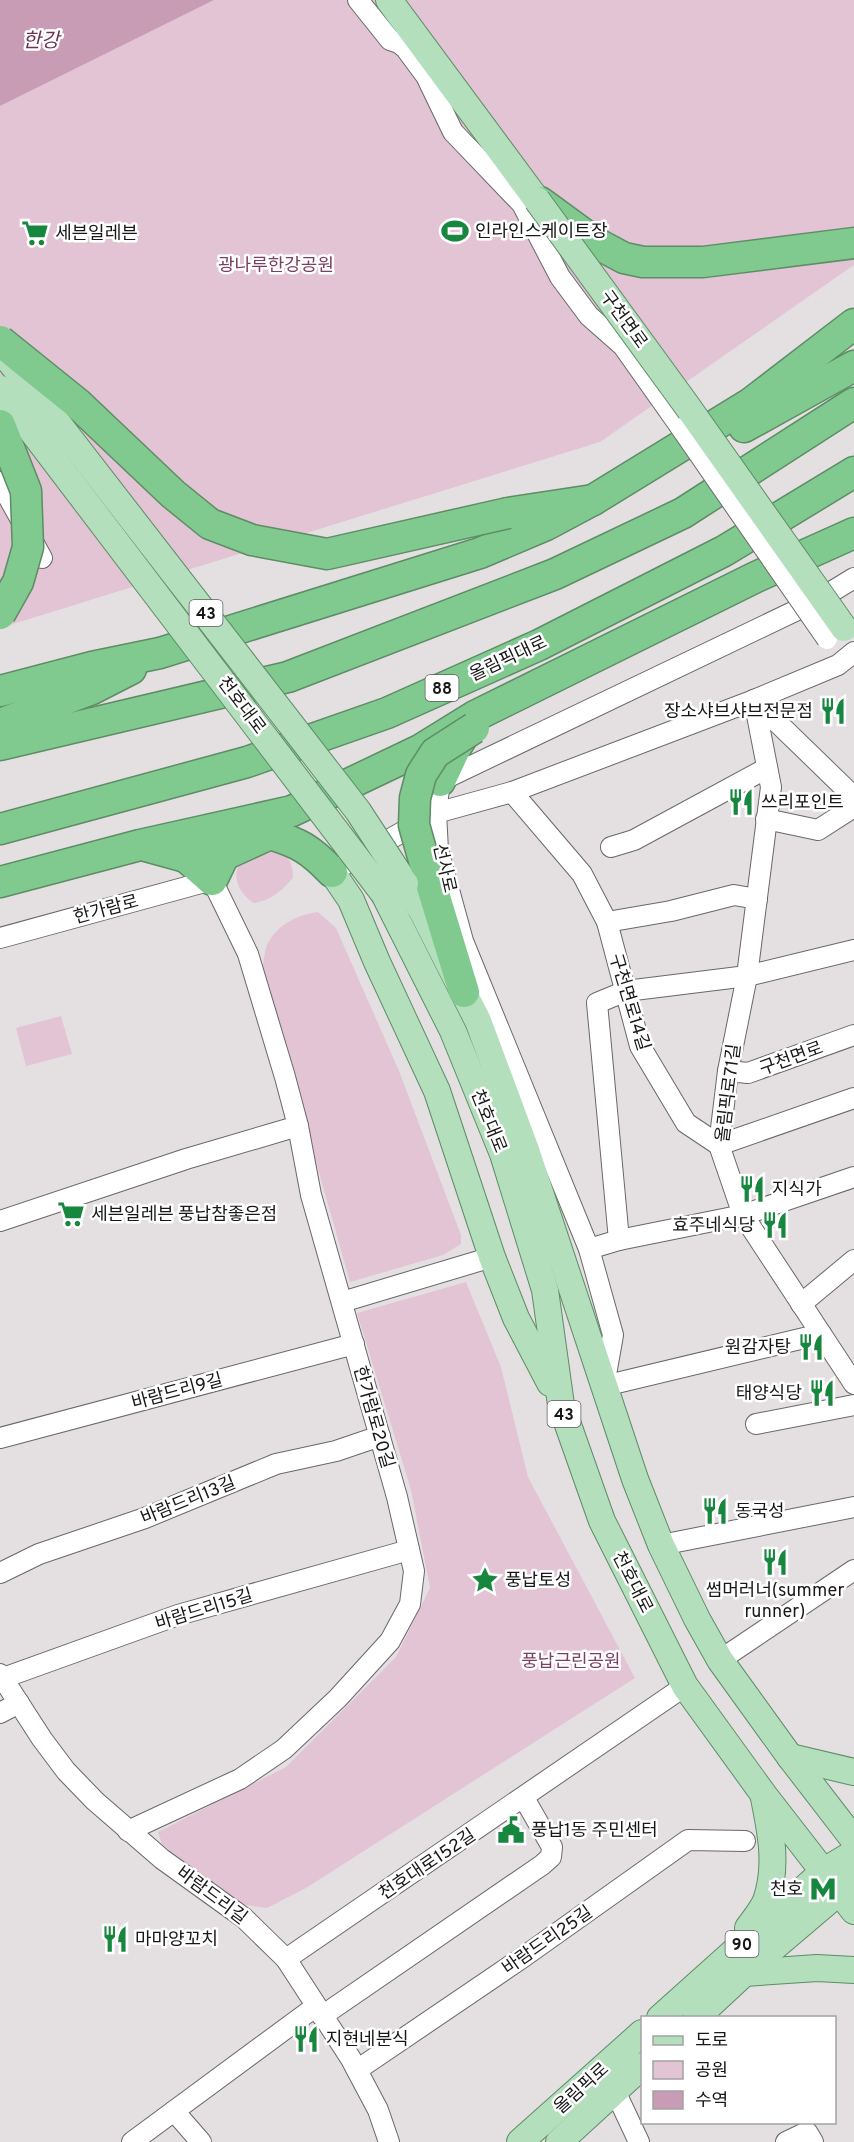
<svg xmlns="http://www.w3.org/2000/svg" width="854" height="2142" viewBox="0 0 854 2142" font-family="Overpass,'Noto Sans KR',sans-serif">
<style>
.green{fill:#e2c4d4}
.water{fill:#c89cb5}
.lines{fill:none;stroke-linecap:round;stroke-linejoin:round}
.minor-casing{stroke:#6a6768;stroke-width:22}
.major-casing{stroke:#5d8c65;stroke-width:28}
.highway-casing{stroke:#5d8c65;stroke-width:33}
.minor{stroke:#fff;stroke-width:20}
.major{stroke:#b3dfbc;stroke-width:26}
.highway{stroke:#81ca8f;stroke-width:30}
.minor-bridge-casing{stroke:#6a6768;stroke-width:22;stroke-linecap:butt}
.major-bridge-casing{stroke:#5d8c65;stroke-width:28;stroke-linecap:butt}
.highway-bridge-casing{stroke:#5d8c65;stroke-width:33;stroke-linecap:butt}
.minor-bridge{stroke:#fff;stroke-width:20}
.major-bridge{stroke:#b3dfbc;stroke-width:26}
.highway-bridge{stroke:#81ca8f;stroke-width:30}
.labels{text-anchor:middle;stroke-width:5;stroke-linejoin:round;paint-order:stroke}
.shield{fill:#fff;stroke:#5e5d5d;stroke-width:1.5}
.shield-label{font-size:16px;font-weight:bold;fill:#191818}
.poi-label{font-size:18px;fill:#191818;stroke:#fff;text-anchor:start}
.park-label{font-size:18px;fill:#7a4063;stroke:#fff}
.street-label{font-size:18px;fill:#191818;stroke:#fff}
.water-label{font-size:20px;font-style:italic;fill:#693254;stroke:#fff}
</style>
<rect width="100%" height="100%" fill="#e4e0e2"/>
<!-- green -->
<g class="green">
<path d="M214,0H854V265L600,442L0,628V106Z"/>
<path d="M273,845C287,853 293,861 293,878C281,891 272,900 254,903C235,892 228,866 250,853C257,849 266,847 273,845Z"/>
<path d="M318,912L336,928L399,1071L461,1235V1244L443,1255L350,1282L262,971C264,962 264,950 268,943C279,923 298,915 318,912Z"/>
<path d="M61,1016L72,1054L26,1066L16,1028Z"/>
<path d="M466,1282L501,1367L528,1477L635,1678L306,1888L267,1908L238,1904L162,1844L158,1832L286,1767L396,1657L430,1588L411,1490L357,1313Z"/>
</g>
<!-- water -->
<path class="water" d="M0,0H214L0,106Z"/>
<g class="lines">
<defs>
<g id="minor">
<path d="M358,0L390,40L399,43L406,49L426,76L453,132L522,204L560,277L589,316L623,346L681,428"/>
<path d="M0,482L42,558"/>
<path d="M754,700L771,787L747,976L728,1071L719,1145L743,1215L854,1384"/>
<path d="M754,700L854,797"/>
<path d="M512,792L582,874L607,922L640,1046L686,1123L719,1145L854,1098"/>
<path d="M766,819L818,830L854,807"/>
<path d="M611,847L634,840L767,768"/>
<path d="M344,865L436,813L512,792L754,700L838,665L854,652"/>
<path d="M607,922L671,911L734,895L757,899"/>
<path d="M0,938L212,880L248,954L285,1077L298,1126L311,1195L397,1497L414,1571L410,1604L390,1641L338,1698L284,1749L240,1779L128,1831"/>
<path d="M728,1071L748,1073L854,1035"/>
<path d="M0,1221L186,1159L298,1126"/>
<path d="M619,1240L597,1003L626,991L747,976L854,950"/>
<path d="M589,1249L619,1240L743,1215L854,1177"/>
<path d="M342,1302L492,1257"/>
<path d="M801,1304L854,1260"/>
<path d="M821,1334L604,1386L613,1335L589,1249L463,941L438,850L436,813L440,781L818,600L854,578"/>
<path d="M756,1424L854,1405"/>
<path d="M0,1438L354,1344"/>
<path d="M661,1545L854,1507"/>
<path d="M0,1573L39,1554L145,1518L276,1464L336,1451L380,1436"/>
<path d="M720,1660L854,1570"/>
<path d="M0,1674L42,1739L66,1771L95,1801L162,1859L244,1918L286,1959L351,2059L378,2110L389,2142"/>
<path d="M3,1678L178,1615L409,1550"/>
<path d="M0,1713L19,1703"/>
<path d="M286,1959L685,1686"/>
<path d="M322,2016L542,1865L551,1857L552,1847L524,1798"/>
<path d="M357,2070L522,1958L688,1840L745,1841"/>
<path d="M615,2091L639,2142"/>
<path d="M174,2111L201,2142"/>
<path d="M132,2142L315,2007"/>
<path d="M786,2142L807,2132L813,2142"/>
</g>
<g id="major">
<path d="M389,0L537,200"/>
<path d="M332,872L351,900L377,962L437,1091L492,1257L516,1318L550,1383"/>
<path d="M405,883L422,911L478,1021L526,1150L635,1479L661,1545L697,1619L720,1660L790,1757L854,1840"/>
<path d="M384,894L453,1031L503,1154L545,1290L561,1405L602,1521L685,1686L764,1795L854,1911"/>
<path d="M790,1757L854,1772"/>
<path d="M748,1928C754,1920 762,1910 766,1901C778,1866 771,1833 764,1798"/>
<path d="M744,1973L817,1968L854,1970"/>
<path d="M660,2018L824,1871L854,1853"/>
<path d="M696,2018L753,1965L839,1892L847,1876"/>
<path d="M520,2142L642,2033"/>
<path d="M559,2142L642,2066"/>
</g>
<g id="highway">
<path d="M540,202L596,243L624,258L643,262H703L854,243"/>
<path d="M744,427L854,366"/>
<path d="M508,513L593,500L751,403L854,324"/>
<path d="M0,691L92,667L160,653L480,553L546,525L593,500"/>
<path d="M0,724L92,689L131,669"/>
<path d="M0,745L288,677L555,574L683,513L854,403"/>
<path d="M440,781L455,749L469,726"/>
<path d="M0,829L247,762L387,713L539,645L724,551L854,472"/>
<path d="M146,846L186,857L224,855L270,834C299,843 310,849 332,872"/>
<path d="M186,857L212,880L224,855"/>
<path d="M425,864L464,992"/>
<path d="M0,882L140,845L292,811L420,750L475,716L756,577L854,533"/>
</g>
</defs>
<!-- minor casing -->
<use href="#minor" class="minor-casing"/>
<!-- major casing -->
<use href="#major" class="major-casing"/>
<!-- highway casing -->
<use href="#highway" class="highway-casing"/>
<!-- minor -->
<use href="#minor" class="minor"/>
<!-- major -->
<use href="#major" class="major"/>
<!-- highway -->
<use href="#highway" class="highway"/>
<defs>
<path id="minor-bridge" d="M681,428L827,639"/>
<g id="major-bridge">
<path d="M537,200L685,403L844,628"/>
<path d="M5,355L358,811L405,883"/>
<path d="M0,389L384,894"/>
</g>
<g id="highway-bridge">
<path d="M0,341L77,403L173,494L210,524L252,540L327,554L508,513"/>
<path d="M0,425L26,491L28,547L18,582L0,614"/>
<path d="M425,864L414,825L415,798L421,775L435,753L474,728"/>
</g>
</defs>
<!-- minor-bridge casing -->
<use href="#minor-bridge" class="minor-bridge-casing"/>
<!-- major-bridge casing -->
<use href="#major-bridge" class="major-bridge-casing"/>
<!-- highway-bridge casing -->
<use href="#highway-bridge" class="highway-bridge-casing"/>
<!-- minor-bridge -->
<use href="#minor-bridge" class="minor-bridge"/>
<!-- major-bridge -->
<use href="#major-bridge" class="major-bridge"/>
<!-- highway-bridge -->
<use href="#highway-bridge" class="highway-bridge"/>
</g>
<!-- icons -->
<defs>
<symbol id="stadium-bare" viewBox="-9 -9 18 18"><path d="M0-5a6.5 5 0 1 0 0 10a6.5 5 0 1 0 0-10ZM-3.5-1.8h7v3.6h-7Z" fill="#17863e" stroke="#fff" stroke-width="2.5" paint-order="stroke"/></symbol>
<symbol id="supermarket-bare" viewBox="-9 -9 18 18"><path d="M-6-5.5h2.5l.6 2H6L4.5 2H-2.5L-4.4-4H-6ZM-1.5 3.2a1.3 1.3 0 1 0 .1 0ZM3 3.2a1.3 1.3 0 1 0 .1 0Z" fill="#17863e" stroke="#fff" stroke-width="2.5" paint-order="stroke"/></symbol>
<symbol id="restaurant-bare" viewBox="-9 -9 18 18"><path d="M-5-6h1v4h1v-4h1v4h1v-4h1v5L-1.5 .5V6h-2V.5L-5-1ZM5-6V6H3V1.5H1.5Q1.5-4 5-6Z" fill="#17863e" stroke="#fff" stroke-width="2.5" paint-order="stroke"/></symbol>
<symbol id="sight-bare" viewBox="-9 -9 18 18"><path d="M0-6L1.8-2.2L6-1.7L2.9 1.2L3.7 5.4L0 3.3L-3.7 5.4L-2.9 1.2L-6-1.7L-1.8-2.2Z" fill="#17863e" stroke="#fff" stroke-width="2.5" paint-order="stroke"/></symbol>
<symbol id="civic-bare" viewBox="-9 -9 18 18"><path d="M-.6-6.5H3V-4.5H.6V-3L4-1V1h2V6H-6V1h2V-1L-.6-3ZM-1.2 2.5V6h2.4V2.5Z" fill="#17863e" stroke="#fff" stroke-width="2.5" paint-order="stroke"/></symbol>
<symbol id="metro-bare" viewBox="-9 -9 18 18"><path d="M-5.5 5V-5H-3L0 0L3-5H5.5V5H3V-.5L0 4L-3-.5V5Z" fill="#17863e" stroke="#fff" stroke-width="2.5" paint-order="stroke"/></symbol>
</defs>
<g fill-rule="evenodd">
<use href="#stadium-bare" x="436" y="212" width="38" height="38"/>
<use href="#supermarket-bare" x="16" y="214" width="38" height="38"/>
<use href="#restaurant-bare" x="814" y="692" width="38" height="38"/>
<use href="#restaurant-bare" x="722" y="783" width="38" height="38"/>
<use href="#restaurant-bare" x="733" y="1170" width="38" height="38"/>
<use href="#supermarket-bare" x="52" y="1195" width="38" height="38"/>
<use href="#restaurant-bare" x="756" y="1206" width="38" height="38"/>
<use href="#restaurant-bare" x="792" y="1328" width="38" height="38"/>
<use href="#restaurant-bare" x="803" y="1374" width="38" height="38"/>
<use href="#restaurant-bare" x="696" y="1492" width="38" height="38"/>
<use href="#restaurant-bare" x="756" y="1543" width="38" height="38"/>
<use href="#sight-bare" x="466" y="1561" width="38" height="38"/>
<use href="#civic-bare" x="492" y="1811" width="38" height="38"/>
<use href="#metro-bare" x="804" y="1870" width="38" height="38"/>
<use href="#restaurant-bare" x="96" y="1920" width="38" height="38"/>
<use href="#restaurant-bare" x="287" y="2020" width="38" height="38"/>
</g>
<g class="labels">
<!-- shield labels -->
<g class="shield">
<rect x="189.5" y="600" width="33" height="26" rx="4.5"/>
<rect x="425.5" y="675" width="33" height="26" rx="4.5"/>
<rect x="547.5" y="1401" width="33" height="26" rx="4.5"/>
<rect x="725.5" y="1931" width="33" height="26" rx="4.5"/>
</g>
<g class="shield-label">
<text x="206" y="619">43</text>
<text x="442" y="694">88</text>
<text x="564" y="1420">43</text>
<text x="742" y="1950">90</text>
</g>
<!-- poi labels -->
<g class="poi-label">
<text x="475" y="237">인라인스케이트장</text>
<text x="55" y="239">세븐일레븐</text>
<text x="813" y="717" text-anchor="end">장소샤브샤브전문점</text>
<text x="761" y="808">쓰리포인트</text>
<text x="772" y="1195">지식가</text>
<text x="91" y="1220">세븐일레븐 풍납참좋은점</text>
<text x="755" y="1231" text-anchor="end">효주네식당</text>
<text x="791" y="1353" text-anchor="end">원감자탕</text>
<text x="802" y="1399" text-anchor="end">태양식당</text>
<text x="735" y="1517">동국성</text>
<text x="505" y="1586">풍납토성</text>
<text x="775" y="1596" text-anchor="middle">썸머러너(summer<tspan x="775" dy="21">runner)</tspan></text>
<text x="531" y="1836">풍납1동 주민센터</text>
<text x="803" y="1895" text-anchor="end">천호</text>
<text x="135" y="1945">마마양꼬치</text>
<text x="326" y="2045">지현네분식</text>
</g>
<!-- park labels -->
<g class="park-label">
<text x="276" y="271">광나루한강공원</text>
<text x="571" y="1667">풍납근린공원</text>
</g>
<!-- street labels -->
<g class="street-label">
<text transform="translate(624 319) rotate(54)" y="6">구천면로</text>
<text transform="translate(508 658) rotate(-25)" y="6">올림픽대로</text>
<text transform="translate(242 705) rotate(53)" y="6">천호대로</text>
<text transform="translate(445 868) rotate(77)" y="6">선사로</text>
<text transform="translate(106 909) rotate(-15)" y="6">한가람로</text>
<text transform="translate(630 1002) rotate(73)" y="6">구천면로14길</text>
<text transform="translate(791 1058) rotate(-20)" y="6">구천면로</text>
<text transform="translate(728 1093) rotate(-83)" y="6">올림픽로71길</text>
<text transform="translate(489 1121) rotate(68)" y="6">천호대로</text>
<text transform="translate(177 1391) rotate(-15)" y="6">바람드리9길</text>
<text transform="translate(374 1417) rotate(74)" y="6">한가람로20길</text>
<text transform="translate(188 1500) rotate(-22)" y="6">바람드리13길</text>
<text transform="translate(633 1582) rotate(63)" y="6">천호대로</text>
<text transform="translate(204 1609) rotate(-17)" y="6">바람드리15길</text>
<text transform="translate(427 1864) rotate(-34)" y="6">천호대로152길</text>
<text transform="translate(212 1895) rotate(37)" y="6">바람드리길</text>
<text transform="translate(547 1940) rotate(-35)" y="6">바람드리25길</text>
<text transform="translate(581 2088) rotate(-42)" y="6">올림픽로</text>
</g>
<!-- water labels -->
<g class="water-label">
<text x="41" y="47">한강</text>
</g>
</g>
<!-- legend -->
<rect x="641" y="2016" width="195" height="108" fill="#ffffff" stroke="#a3a3a3" stroke-width="1.5"/>
<rect x="653" y="2036" width="30" height="9" fill="#b3dfbc" stroke="#a3a3a3" stroke-width="1.5"/>
<text x="695" y="2046" font-size="18" fill="#191818">도로</text>
<rect x="653" y="2061" width="30" height="18" fill="#e2c4d4" stroke="#a3a3a3" stroke-width="1.5"/>
<text x="695" y="2076" font-size="18" fill="#191818">공원</text>
<rect x="653" y="2091" width="30" height="18" fill="#c89cb5" stroke="#a3a3a3" stroke-width="1.5"/>
<text x="695" y="2106" font-size="18" fill="#191818">수역</text>
</svg>
